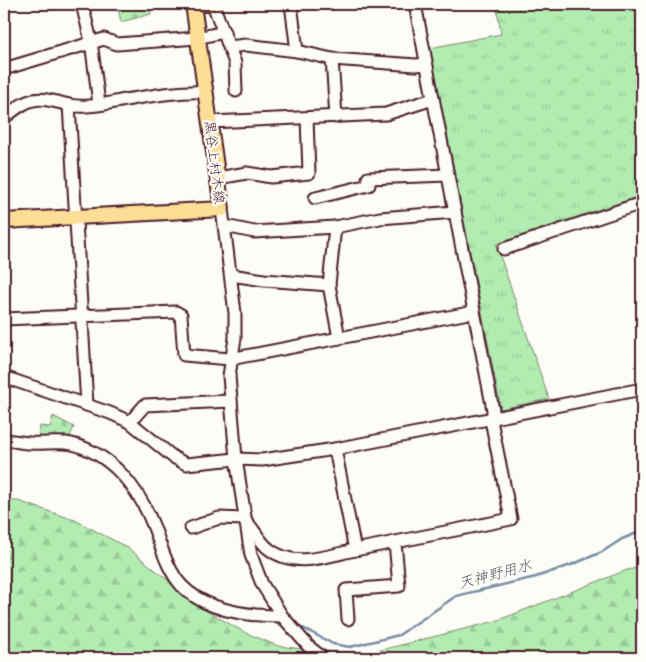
<svg xmlns="http://www.w3.org/2000/svg" width="646" height="662" viewBox="0 0 646 662" font-family="Pangolin,'Klee One',sans-serif">
<style>
.grass{fill:url(#grass-tufts);stroke:#7e866e}
.forest{fill:url(#forest-firs);stroke:#7e866e}
.cemetery{fill:url(#cemetery-stones);stroke:#7e866e}
.lines{fill:none;stroke-linecap:round;stroke-linejoin:round}
.stream{stroke:#748ca2;stroke-width:2.5}
.minor-casing{stroke:#4a1f2b;stroke-width:15}
.major-casing{stroke:#4a1f2b;stroke-width:18}
.minor{stroke:#fdfcf7;stroke-width:11}
.major{stroke:#fedd96;stroke-width:14}
.labels{text-anchor:middle;stroke-width:4.5;stroke-linejoin:round;paint-order:stroke}
.street-label{font-size:14px;fill:#4a1f2b;stroke:#fdfcf7}
.water-label{font-size:15px;font-style:italic;fill:#5f5667;stroke:#fdfcf7}
</style>
<defs>
<pattern id="grass-tufts" width="24" height="20" patternUnits="userSpaceOnUse" patternTransform="scale(1.25)"><rect width="24" height="20" fill="#b2ecb0"/><path d="M3 7l-1-3M5 7V3M7 7l1-3M15 17l-1-3M17 17v-4M19 17l1-3" fill="none" stroke="#9bca98"/></pattern>
<pattern id="forest-firs" width="22" height="20" patternUnits="userSpaceOnUse" patternTransform="scale(1.25)"><rect width="22" height="20" fill="#b2ecb0"/><path d="M5 1l3.5 6h-7zM16 11l3.5 6h-7z" fill="#9bca98"/></pattern>
<pattern id="cemetery-stones" width="16" height="16" patternUnits="userSpaceOnUse" patternTransform="scale(1.25)"><rect width="16" height="16" fill="#b2ecb0"/><path d="M2 7V4a2 2 0 0 1 4 0v3zM10 15v-3a2 2 0 0 1 4 0v3z" fill="#9bca98"/></pattern>
</defs>
<rect width="100%" height="100%" fill="#fdfcf7"/>
<filter id="ink" filterUnits="userSpaceOnUse"><feTurbulence type="fractalNoise" baseFrequency=".02" numOctaves="2"/><feDisplacementMap in="SourceGraphic" scale="10" xChannelSelector="R" yChannelSelector="G"/><feConvolveMatrix kernelMatrix="1 2 1 2 8 2 1 2 1" color-interpolation-filters="sRGB"/></filter>
<g filter="url(#ink)">
<!-- grass -->
<path class="grass" d="M496,4H642V195L496,244L549,399L501,409L430,48L501,34Z"/>
<!-- forest -->
<path class="forest" d="M4,501H18L75,520L128,548L205,610L246,633L278,646L319,651L373,652L496,621L627,570L642,567V658H4Z"/>
<!-- cemetery -->
<g class="cemetery">
<path d="M117,4H149L151,14L121,22Z"/>
<path d="M53,416L74,427L68,441L38,439L40,426L50,427Z"/>
</g>
<g class="lines">
<!-- stream -->
<g class="stream">
<path d="M268,620L280,625"/>
<path d="M303,628L333,644L350,647L399,635L456,596L536,577L571,565L602,552L622,539L642,531"/>
</g>
<defs>
<g id="minor">
<path d="M82,4L91,41L99,104"/>
<path d="M213,4L229,47L246,45L297,51"/>
<path d="M291,4L297,51L332,59"/>
<path d="M229,47L235,63L236,91"/>
<path d="M4,69L104,39L117,44L197,38L224,32"/>
<path d="M336,117L332,59L416,65L426,64"/>
<path d="M4,118C31,96 35,96 69,105"/>
<path d="M210,122L386,114L433,99"/>
<path d="M218,178L247,173L271,177L309,173L307,118"/>
<path d="M315,198L369,185L368,178L448,175"/>
<path d="M222,209L235,313V338L229,376L236,459L251,555L262,584L282,616L309,647L323,658"/>
<path d="M225,226L254,232L335,227L380,218L455,212"/>
<path d="M335,227L329,285L339,338"/>
<path d="M504,249L642,203"/>
<path d="M231,275L264,280L329,285"/>
<path d="M4,319L176,312L181,315L184,355L230,359L474,312"/>
<path d="M4,377L110,413L130,422L173,457L186,464L236,459L262,460L335,449L642,389"/>
<path d="M87,405L69,105C89,109 112,102 131,99C156,95 180,91 205,92"/>
<path d="M130,422L145,405L231,401"/>
<path d="M4,440C13,440 21,443 30,443C44,444 59,441 72,444C112,454 139,489 153,525C161,545 167,570 182,586C206,611 250,616 282,616"/>
<path d="M191,528L219,518L244,519C254,528 259,542 269,549C294,569 327,556 355,550L335,449"/>
<path d="M355,550L511,519L492,425L493,410L415,4"/>
<path d="M348,619L346,590L399,586L395,542"/>
</g>
<path id="major" d="M4,221L222,209L193,4H210"/>
</defs>
<!-- minor casing -->
<use href="#minor" class="minor-casing"/>
<!-- major casing -->
<use href="#major" class="major-casing"/>
<!-- minor -->
<use href="#minor" class="minor"/>
<!-- major -->
<use href="#major" class="major"/>
</g>
</g>
<g class="labels">
<!-- street labels -->
<g class="street-label">
<text transform="translate(215 162) rotate(83)" y="5">黒谷上村木線</text>
</g>
<!-- water labels -->
<g class="water-label">
<text transform="translate(495 574) rotate(-15)" y="5">天神野用水</text>
</g>
</g>
<!-- margin -->
<rect width="646" height="662" fill="none" stroke="#fdfcf7" stroke-width="20"/>
<rect x="10" y="10" width="626" height="642" fill="none" stroke="#4a1f2b" stroke-width="2" filter="url(#ink)"/>
</svg>
